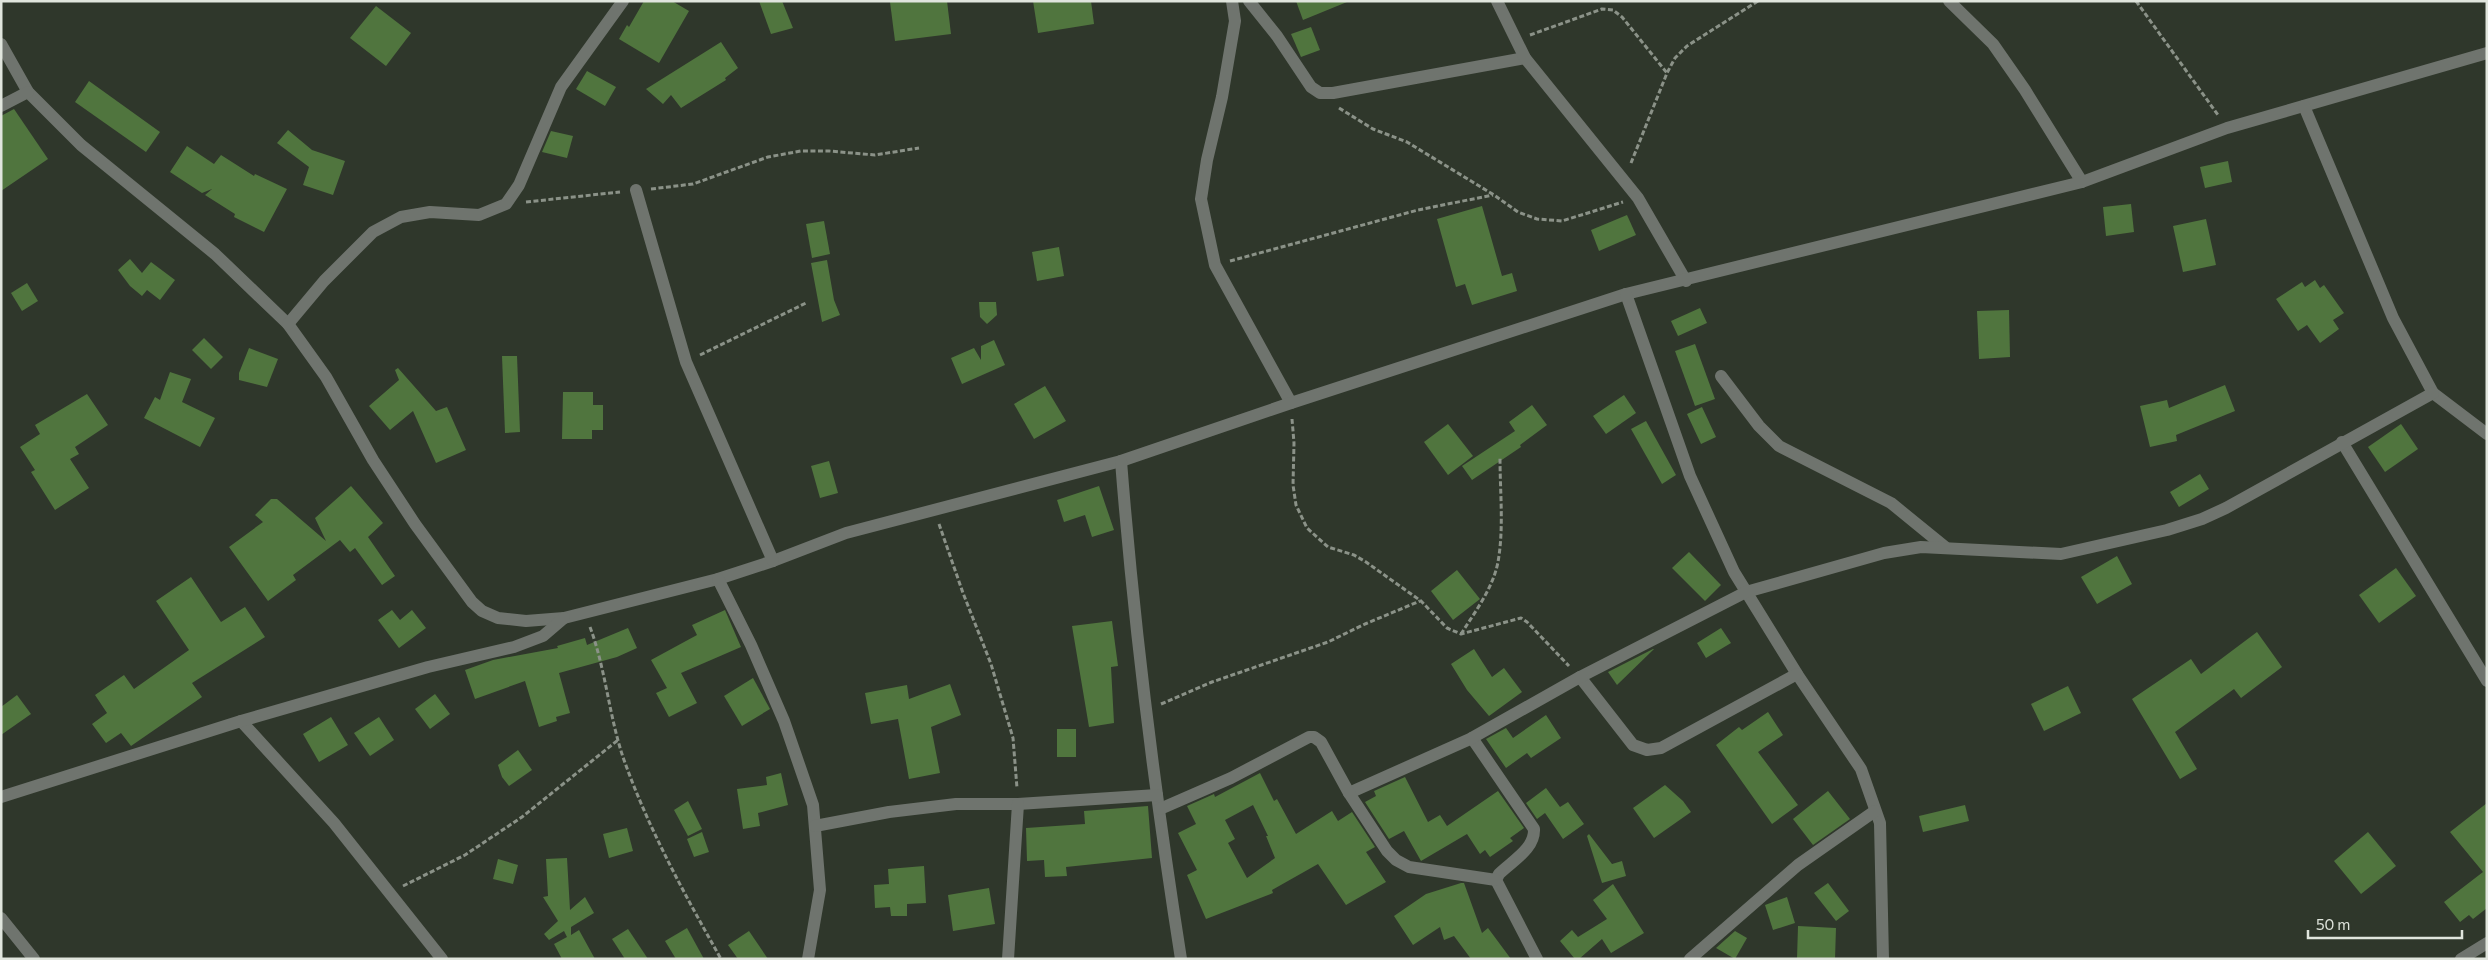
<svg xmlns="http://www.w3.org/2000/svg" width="2488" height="960" viewBox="0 0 2488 960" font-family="Commissioner,sans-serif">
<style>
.building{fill:#50753e;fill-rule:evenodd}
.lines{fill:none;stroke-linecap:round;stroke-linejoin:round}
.path{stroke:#8b9288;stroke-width:3;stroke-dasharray:5 2.5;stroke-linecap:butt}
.minor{stroke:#6f746e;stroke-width:12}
</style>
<rect width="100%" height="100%" fill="#2f372b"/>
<!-- building -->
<g class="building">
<path d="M644,1H672L689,11L659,63L619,39L627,25L629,27Z"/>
<path d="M759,1H782L793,28L771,34Z"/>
<path d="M947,1L951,34L895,41L890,2Z"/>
<path d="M1033,1H1091L1094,24L1038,33Z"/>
<path d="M1296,1H1347V2L1303,20Z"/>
<path d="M376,6L411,33L386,66L350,38Z"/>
<path d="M1311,27L1320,50L1301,57L1291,34Z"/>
<path d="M721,42L738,68L725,78L726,80L681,108L671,95L663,104L646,89Z"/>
<path d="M587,71L616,87L605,106L576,89Z"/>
<path d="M89,81L160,132L146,152L75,102Z"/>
<path d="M14,109L48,159L1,191V116Z"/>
<path d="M288,130L312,150L345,161L333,195L303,185L309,167L277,143Z"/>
<path d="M551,131L573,136L567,158L542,152Z"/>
<path d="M187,146L214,164L221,155L254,176L255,174L287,189L264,232L234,217L235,214L205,195L212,189L202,193L170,172Z"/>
<path d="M2228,161L2232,182L2205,188L2200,167Z"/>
<path d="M2131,204L2134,232L2106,236L2103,207Z"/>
<path d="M1482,206L1502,276L1512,273L1517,291L1472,305L1465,284L1456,287L1437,219Z"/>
<path d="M1627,215L1636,235L1599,251L1591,230Z"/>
<path d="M2206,219L2216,265L2183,272L2173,226Z"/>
<path d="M824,221L830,254L812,258L806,224Z"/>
<path d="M1059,247L1064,276L1037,281L1032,252Z"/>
<path d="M130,259L142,273L151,262L175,280L160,300L147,290L142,296L130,286L118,270Z"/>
<path d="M827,260L834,300L840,315L822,322L811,263Z"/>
<path d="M2315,280L2320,288L2324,285L2344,313L2333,320L2339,329L2320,343L2307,325L2298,331L2276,299L2302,282L2305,287Z"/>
<path d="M27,283L38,301L22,311L11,293Z"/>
<path d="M979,302H996L997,315L987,324L980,317Z"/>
<path d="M1700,308L1707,323L1678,336L1671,321Z"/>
<path d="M2009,310L2010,357L1979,359L1977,311Z"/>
<path d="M204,338L223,357L211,369L192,350Z"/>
<path d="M994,340L1005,365L962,384L951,358L974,348L981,360V346Z"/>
<path d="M1695,344L1715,399L1695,406L1675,351Z"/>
<path d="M249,348L278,359L267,387L239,380V373Z"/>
<path d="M502,356H517L520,432L505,433Z"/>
<path d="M398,368L436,411L447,407L466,450L436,463L413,411L390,430L369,406L399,380L395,370Z"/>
<path d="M170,372L191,379L182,402L215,418L200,447L144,418L155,397L160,400Z"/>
<path d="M2225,385L2235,411L2176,435L2177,441L2150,447L2140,406L2167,400L2169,408Z"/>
<path d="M1045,386L1066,421L1034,439L1014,404Z"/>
<path d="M563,392H593V405H603V430H592V439H562Z"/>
<path d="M87,394L108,425L75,447L79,454L70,459L89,488L55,510L31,472L35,470L20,447L40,434L35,425Z"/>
<path d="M1624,395L1636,413L1606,434L1593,416Z"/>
<path d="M1532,405L1547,425L1520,445L1521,447L1472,480L1462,466L1515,431L1509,422Z"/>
<path d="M1702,407L1716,437L1701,444L1687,414Z"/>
<path d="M1646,421L1676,475L1662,484L1631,429Z"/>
<path d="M1448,424L1473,456L1448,475L1424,442Z"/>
<path d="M2401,424L2418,449L2385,472L2368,447Z"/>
<path d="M829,461L838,493L820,498L811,466Z"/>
<path d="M2200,474L2209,489L2179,507L2170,492Z"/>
<path d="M351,486L383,523L368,537L395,576L382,585L355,548L350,552L340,540L293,575L296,580L268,601L229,547L263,522L255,515L271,499H277L326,541L315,518Z"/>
<path d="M1099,486L1114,530L1092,537L1085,515L1064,522L1057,500Z"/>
<path d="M1689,552L1721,585L1705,601L1672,568Z"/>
<path d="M2117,556L2132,584L2097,604L2081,577Z"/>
<path d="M2396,568L2416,596L2379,623L2359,595Z"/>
<path d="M1457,570L1480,599L1453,620L1431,591Z"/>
<path d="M191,577L221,622L245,607L265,637L192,683L202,697L131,746L121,733L106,743L92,724L107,713L95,695L124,675L134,689L189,650L156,601Z"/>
<path d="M392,610L400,620L412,610L426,628L399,648L378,620Z"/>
<path d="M725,610L741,647L681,673L697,703L669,717L656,693L667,688L651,660L697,635L692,625Z"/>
<path d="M1112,621L1118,666L1111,667L1114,723L1089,727L1072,626Z"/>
<path d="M628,628L637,648L617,657L559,673L570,713L556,717L557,721L539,727L525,681L475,699L465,670L493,660L558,648L557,646L585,638L587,645Z"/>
<path d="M1721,628L1731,643L1706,658L1697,643Z"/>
<path d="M2257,632L2282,667L2241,698L2234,689L2175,732L2197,769L2180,779L2132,699L2191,659L2201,674Z"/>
<path d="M1474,649L1492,677L1504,668L1522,692L1489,716L1467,690L1451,664Z"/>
<path d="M1653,649H1654L1617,685L1608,672Z"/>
<path d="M753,678L770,709L742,726L724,696Z"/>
<path d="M950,684L961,715L931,727L940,773L909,779L898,719L871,724L865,693L907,685L909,699Z"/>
<path d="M2068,686L2081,713L2044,731L2031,704Z"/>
<path d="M435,694L450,714L430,729L415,709Z"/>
<path d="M17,695L31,714L1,735V707Z"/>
<path d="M1768,712L1783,735L1758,752L1798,805L1772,824L1716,745L1739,727L1742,730Z"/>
<path d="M1546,715L1561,738L1531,758L1527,753L1506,768L1486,739L1506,728L1513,738Z"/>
<path d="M331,717L348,745L319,762L303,734Z"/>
<path d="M379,717L394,740L370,756L354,733Z"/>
<rect x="1057" y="729" width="19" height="28"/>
<path d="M518,750L532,770L509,786L502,777L498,765Z"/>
<path d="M781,773L788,805L758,813L760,826L743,829L737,789L767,785L766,777Z"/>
<path d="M1260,773L1274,801L1277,799L1296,834L1332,811L1338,821L1352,812L1375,847L1366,852L1386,882L1346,905L1318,864L1272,890L1273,893L1206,919L1187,875L1197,870L1178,833L1196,824L1187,806L1214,794L1215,797ZM1253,805L1268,836H1266L1275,858L1247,878L1228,843L1235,839L1225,820Z"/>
<path d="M1405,777L1428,822L1440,815L1447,826L1498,791L1524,828L1510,838L1513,841L1490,857L1485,850L1480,854L1467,834L1421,861L1404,831L1389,839L1365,802L1376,796L1374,791Z"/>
<path d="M1665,785L1683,801L1691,812L1654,838L1633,808Z"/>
<path d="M1546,788L1560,807L1568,802L1584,824L1563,839L1545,813L1537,819L1526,803Z"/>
<path d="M1828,791L1850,819L1813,845L1793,819Z"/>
<path d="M688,801L702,829L688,836L674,810Z"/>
<path d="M2487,803V908L2473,919L2469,915L2460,922L2444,902L2483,872L2450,832Z"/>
<path d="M1965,805L1969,821L1923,832L1919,816Z"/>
<path d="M1148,806L1152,858L1066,867L1067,876L1045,877L1044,860L1027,861L1026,828L1085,824L1084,811Z"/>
<path d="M627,828L633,851L609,858L603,834Z"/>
<path d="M702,832L709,852L694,857L687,839Z"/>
<path d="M2368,832L2396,866L2361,894L2334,861Z"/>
<path d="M1589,834L1612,864L1622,861L1626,876L1602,883L1587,836Z"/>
<path d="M567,858L570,910L585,897L594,913L571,927V935L579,930L595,959H562L554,944L567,937L564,931L549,940L544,934L558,921L543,897L548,896L546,859Z"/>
<path d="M498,859L518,865L513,884L493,879Z"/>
<path d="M924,866L926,903L907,904V916H891L890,907L875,908L874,885L889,884L888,869Z"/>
<path d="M1461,883H1464L1482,933L1488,928L1511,959H1471L1454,936L1444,940L1440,927L1413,945L1394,916L1426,894Z"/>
<path d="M1828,883L1849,911L1836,921L1814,893Z"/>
<path d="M1613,884L1644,933L1611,953L1602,939L1579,959H1575L1560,941L1572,930L1578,937L1607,919L1593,900Z"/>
<path d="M989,888L995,924L953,931L948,895Z"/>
<path d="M1787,897L1795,923L1773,930L1765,905Z"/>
<path d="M1798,926L1836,928L1835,959H1797Z"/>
<path d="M687,928L704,959H676L665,941Z"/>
<path d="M628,929L648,959H625L612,939Z"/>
<path d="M749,931L768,959H738L728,945Z"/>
<path d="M1735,931L1747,938L1735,959L1716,948Z"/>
</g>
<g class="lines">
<!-- path -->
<g class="path">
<path d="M2136,1L2218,115"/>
<path d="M1530,35L1602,9L1613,10L1622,17L1667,73"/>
<path d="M1339,108L1373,129L1407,142L1494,195L1518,212L1537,219L1562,221L1623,202"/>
<path d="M1631,163L1667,73L1675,58L1687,46L1758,1"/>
<path d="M651,189L693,184L768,157L801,151H829L875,155L919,148"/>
<path d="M526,202L620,192"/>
<path d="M1230,261L1418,210L1493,195"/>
<path d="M700,355L806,303"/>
<path d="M1292,419L1294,443L1293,485L1296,505L1307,528L1328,547L1354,555L1366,562L1421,601L1447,628L1461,634L1521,618L1527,622L1569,666"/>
<path d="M939,524L963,593L991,664L1013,738L1017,788"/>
<path d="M590,627C606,670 609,717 624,760C649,830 685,895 721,959"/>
<path d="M1461,634C1475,612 1493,588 1498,562C1504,528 1500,493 1500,458"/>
<path d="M1161,704L1212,682L1328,642L1365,624L1420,601"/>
<path d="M403,886L465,855L522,817L618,740"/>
</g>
<!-- minor -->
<g class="minor">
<path d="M1232,1L1235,21L1222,97L1207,160L1201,199L1215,265L1291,403"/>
<path d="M1249,1L1277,36L1311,87L1320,93H1333L1525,58"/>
<path d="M1497,1L1525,58L1638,198L1686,281"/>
<path d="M1949,1L1993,44L2025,90L2082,182"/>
<path d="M1,44L28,92L81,145L215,254L288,324L326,377L373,460L415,524L472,602L482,611L498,618L526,621L564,618L718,579L773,561L846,533L1121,461L1291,403L1626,294L2082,182L2227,128L2487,53"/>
<path d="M1,106L28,92"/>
<path d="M2304,106L2393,318L2433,393L2487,434"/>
<path d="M636,190L686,362L773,561"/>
<path d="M1626,294L1690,476L1734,572L1797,674L1861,769L1880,823L1883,959"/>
<path d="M288,324L324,281L373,232L401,217L430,212L479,215L506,204L519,185L561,87L623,1"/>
<path d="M1721,376L1759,426L1779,446L1891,503L1945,547"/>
<path d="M2342,442L2487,681"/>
<path d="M1121,461C1134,627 1155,794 1181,959"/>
<path d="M718,579L751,645L784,721L813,805L820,890L808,959"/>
<path d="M1580,677L1633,745L1647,750L1661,748L1797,674"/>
<path d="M241,721L334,823L442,959"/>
<path d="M1472,738L1534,829C1535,849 1512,861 1499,874L1496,880L1537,959"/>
<path d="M1349,793L1470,739L1580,677L1746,592L1884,553L1921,547L2061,554L2167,530L2202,519L2226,508L2433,393"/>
<path d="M1,797L241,721L428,667L514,647L543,636L564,618"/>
<path d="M1160,809L1231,778L1309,737H1314L1321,742L1349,793L1387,851L1396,860L1409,867L1496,880"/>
<path d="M815,826L889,812L956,804H1018L1157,795"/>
<path d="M1,918L34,959"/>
<path d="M1008,959L1018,804"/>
<path d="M1690,959L1798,865L1875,811"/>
<path d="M2461,959L2487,943"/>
</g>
</g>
<!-- border -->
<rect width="2488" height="960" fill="none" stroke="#e0e5dd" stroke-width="5"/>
<!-- scale -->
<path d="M2308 930v8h154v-8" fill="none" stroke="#e0e5dd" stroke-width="2.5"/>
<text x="2316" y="930" font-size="15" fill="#e0e5dd" stroke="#2f372b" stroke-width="4" paint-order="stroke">50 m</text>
</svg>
